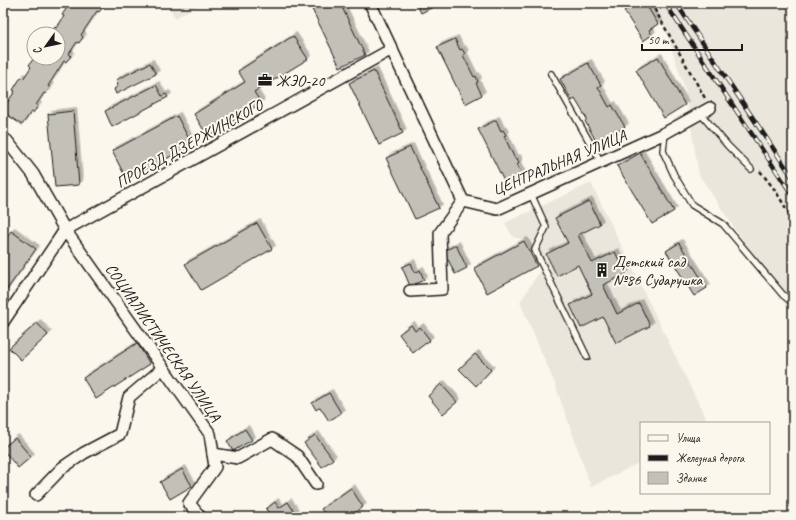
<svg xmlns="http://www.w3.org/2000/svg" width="796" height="520" viewBox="0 0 796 520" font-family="Caveat,sans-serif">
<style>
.built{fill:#eae6dc}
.building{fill:#c3c0b8;stroke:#1c1c1c;filter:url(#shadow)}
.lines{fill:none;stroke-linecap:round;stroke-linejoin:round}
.lane-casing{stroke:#1c1c1c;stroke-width:8}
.street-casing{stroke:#1c1c1c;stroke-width:14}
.path{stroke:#1c1c1c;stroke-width:2.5;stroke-dasharray:4 3;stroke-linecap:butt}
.lane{stroke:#fbf7ec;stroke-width:5.5}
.street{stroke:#fbf7ec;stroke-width:11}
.rail-casing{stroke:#1c1c1c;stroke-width:4.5}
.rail{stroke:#fbf7ec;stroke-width:3;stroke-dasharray:9;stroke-linecap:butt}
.labels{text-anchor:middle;stroke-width:4;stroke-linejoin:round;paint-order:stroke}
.poi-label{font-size:16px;fill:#1c1c1c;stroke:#fbf7ec;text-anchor:start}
.street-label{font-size:16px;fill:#1c1c1c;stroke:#fbf7ec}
</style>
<defs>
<filter id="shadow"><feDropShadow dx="3.5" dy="-3.5" stdDeviation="0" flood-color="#0004"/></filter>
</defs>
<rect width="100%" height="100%" fill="#fbf7ec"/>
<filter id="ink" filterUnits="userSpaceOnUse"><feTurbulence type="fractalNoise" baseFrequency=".025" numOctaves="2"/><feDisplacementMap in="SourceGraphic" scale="8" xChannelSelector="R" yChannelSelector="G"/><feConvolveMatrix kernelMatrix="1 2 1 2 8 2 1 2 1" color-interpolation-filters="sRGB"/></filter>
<g filter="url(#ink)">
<!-- built -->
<g class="built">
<path d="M167,3H202L175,18Z"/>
<path d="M650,3H793V316L699,175L685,90L664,25Z"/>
<path d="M591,183L708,423H641V462L591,487L555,384L520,302L541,269L526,240L513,237L505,223Z"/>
</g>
<!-- building -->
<g class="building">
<path d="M70,3H103L102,4L104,6L99,12L97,11L81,35L83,37L79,43L77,42L69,54L71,56L66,62L64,61L48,86L50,87L46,94L44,93L36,105L38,106L33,113L31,112L22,125L3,112V105L5,102L7,103L15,91L13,90L21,77L23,79L31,67L29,65L34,58H58V34H50L55,27L57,28L64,16L62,15Z"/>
<path d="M309,3H340L365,55L340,67Z"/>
<path d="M416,3H438L439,4L421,13Z"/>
<path d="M623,3H645L658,24L649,30L652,35L643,41L624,11L627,9Z"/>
<path d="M293,36L308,59L254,92L261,103L208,137L194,114L245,82L238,71Z"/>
<path d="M455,39L460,50L462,49L465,54L463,55L474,77L476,76L478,82L476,83L482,95L465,104L437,47Z"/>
<path d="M658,57L685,105L664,118L636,70Z"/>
<path d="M150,63L156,74L116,94L114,89L118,86L116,80Z"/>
<path d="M588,63L601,85L598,87L609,107L612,105L625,127L597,143L585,121L587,119L575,99L572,101L560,79Z"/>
<path d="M374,71L403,133L379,145L349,83Z"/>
<path d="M156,85L162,96L166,94L168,97L112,127L105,111Z"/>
<path d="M73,111L79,185L55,187L48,114Z"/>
<path d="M177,116L192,145L127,180L112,151Z"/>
<path d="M496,120L501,131L503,130L506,135L504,136L515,159L517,158L519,163L517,165L524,178L507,187L478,129Z"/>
<path d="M410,147L439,208L415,219L386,158Z"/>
<path d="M640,153L674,211L652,224L617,166Z"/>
<path d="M589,201L600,224L578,235L592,263L615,252L626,274L603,285L617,314L639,303L650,326L616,343L603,317L581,328L570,305L592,294L578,265L557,276L546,254L568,243L555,218Z"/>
<path d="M257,223L272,249L201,290L185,264Z"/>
<path d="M11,231L36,249L3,295V242Z"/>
<path d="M524,241L537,266L487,293L474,268Z"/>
<path d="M679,243L707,288L694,296L666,251Z"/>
<path d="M456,245L467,268L455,274L444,251Z"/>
<path d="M411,263L415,273L420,270L424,280L410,286L402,267Z"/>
<path d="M37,323L48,335L21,360L9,348Z"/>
<path d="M411,325L415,331L420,327L430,340L413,353L399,334Z"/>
<path d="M137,343L150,364L96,399L83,378Z"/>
<path d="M475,354L491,370L476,386L459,369Z"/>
<path d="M441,384L457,402L443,414L428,396Z"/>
<path d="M329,393L341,413L329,421L320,407L316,410L312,403Z"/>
<path d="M245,429L252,440L233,451L227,441Z"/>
<path d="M315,435L333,459L322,467L304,443Z"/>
<path d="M15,438L31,457L18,468L3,450V448Z"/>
<path d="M182,469L192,486L170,499L160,482Z"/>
<path d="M351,488L363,507L349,517H327L321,509Z"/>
<path d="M275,502L279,508L288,502L295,513L289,517H271L266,509Z"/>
</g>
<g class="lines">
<defs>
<g id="lane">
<path d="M551,74L601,162"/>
<path d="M700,113L728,146L751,169"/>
<path d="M665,133L663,151L674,175L692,205L723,224L783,295L793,303"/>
<path d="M531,194L546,227L535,250L587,357"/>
</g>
<g id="street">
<path d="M370,3L463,201"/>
<path d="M3,138L7,141L33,174L65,230L210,434L215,467L189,503L200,517"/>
<path d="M463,201L497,209L665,133L710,108"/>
<path d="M410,291L442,289L440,233L463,201"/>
<path d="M3,322L65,230L392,49"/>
<path d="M213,454L238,458L272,439L297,456L316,484"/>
<path d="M36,495L62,468L84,453L120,434L129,397L163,368"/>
</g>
</defs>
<!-- lane casing -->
<use href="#lane" class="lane-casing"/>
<!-- street casing -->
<use href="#street" class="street-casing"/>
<!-- path -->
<g class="path">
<path d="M651,3L705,98"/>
<path d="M760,171L775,190L793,220"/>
</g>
<!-- lane -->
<use href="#lane" class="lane"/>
<!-- street -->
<use href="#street" class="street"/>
<defs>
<g id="rail">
<path d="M665,3L793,196"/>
<path d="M676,3L793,178"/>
</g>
</defs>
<!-- rail casing -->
<use href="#rail" class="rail-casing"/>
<!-- rail -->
<use href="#rail" class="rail"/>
</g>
</g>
<!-- icons -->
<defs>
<symbol id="office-bare" viewBox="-9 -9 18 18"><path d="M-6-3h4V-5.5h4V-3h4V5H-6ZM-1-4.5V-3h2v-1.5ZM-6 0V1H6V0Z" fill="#1c1c1c" stroke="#fbf7ec" stroke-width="2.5" paint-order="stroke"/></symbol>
<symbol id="building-bare" viewBox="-9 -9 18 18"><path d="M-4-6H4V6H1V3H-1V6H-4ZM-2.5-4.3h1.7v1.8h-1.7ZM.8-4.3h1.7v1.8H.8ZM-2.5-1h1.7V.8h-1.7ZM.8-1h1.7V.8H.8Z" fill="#1c1c1c" stroke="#fbf7ec" stroke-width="2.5" paint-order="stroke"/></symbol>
</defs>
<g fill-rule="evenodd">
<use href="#office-bare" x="255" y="70" width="20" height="20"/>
<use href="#building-bare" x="592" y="260" width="20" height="20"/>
</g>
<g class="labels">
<!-- poi labels -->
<g class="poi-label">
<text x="276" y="86">ЖЭО-20</text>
<text x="613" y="267">Детский сад<tspan x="613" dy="18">№86 Сударушка</tspan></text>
</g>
<!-- street labels -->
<g class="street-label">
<text transform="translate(189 143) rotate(-29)" y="6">ПРОЕЗД ДЗЕРЖИНСКОГО</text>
<text transform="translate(559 162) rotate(-23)" y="6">ЦЕНТРАЛЬНАЯ УЛИЦА</text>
<text transform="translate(164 342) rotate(55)" y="6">СОЦИАЛИСТИЧЕСКАЯ УЛИЦА</text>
</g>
</g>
<!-- margin -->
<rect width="796" height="520" fill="none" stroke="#fbf7ec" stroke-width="16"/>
<rect x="8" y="8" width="780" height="504" fill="none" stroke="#1c1c1c" stroke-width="1.5" filter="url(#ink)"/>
<!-- legend -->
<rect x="640" y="422" width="130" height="72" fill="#fbf7ec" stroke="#a29f99"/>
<rect x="648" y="435" width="20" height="6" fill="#fbf7ec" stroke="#a29f99"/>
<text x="676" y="442" font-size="12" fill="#1c1c1c">Улица</text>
<rect x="648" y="455" width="20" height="6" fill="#1c1c1c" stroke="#a29f99"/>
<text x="676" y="462" font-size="12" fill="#1c1c1c">Железная дорога</text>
<rect x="648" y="472" width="20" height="12" fill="#c3c0b8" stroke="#a29f99"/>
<text x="676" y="482" font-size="12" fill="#1c1c1c">Здание</text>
<!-- north arrow -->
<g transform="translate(46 46) rotate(237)"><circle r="19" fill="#fbf7ec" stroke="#a29f99"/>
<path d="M0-3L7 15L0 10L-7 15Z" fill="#1c1c1c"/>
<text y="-6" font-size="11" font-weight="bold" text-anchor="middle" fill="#1c1c1c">С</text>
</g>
<!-- scale -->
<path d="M642 44v6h100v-6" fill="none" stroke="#1c1c1c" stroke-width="2"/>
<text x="648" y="44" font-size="12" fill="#1c1c1c" stroke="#fbf7ec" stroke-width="3" paint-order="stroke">50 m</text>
</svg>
